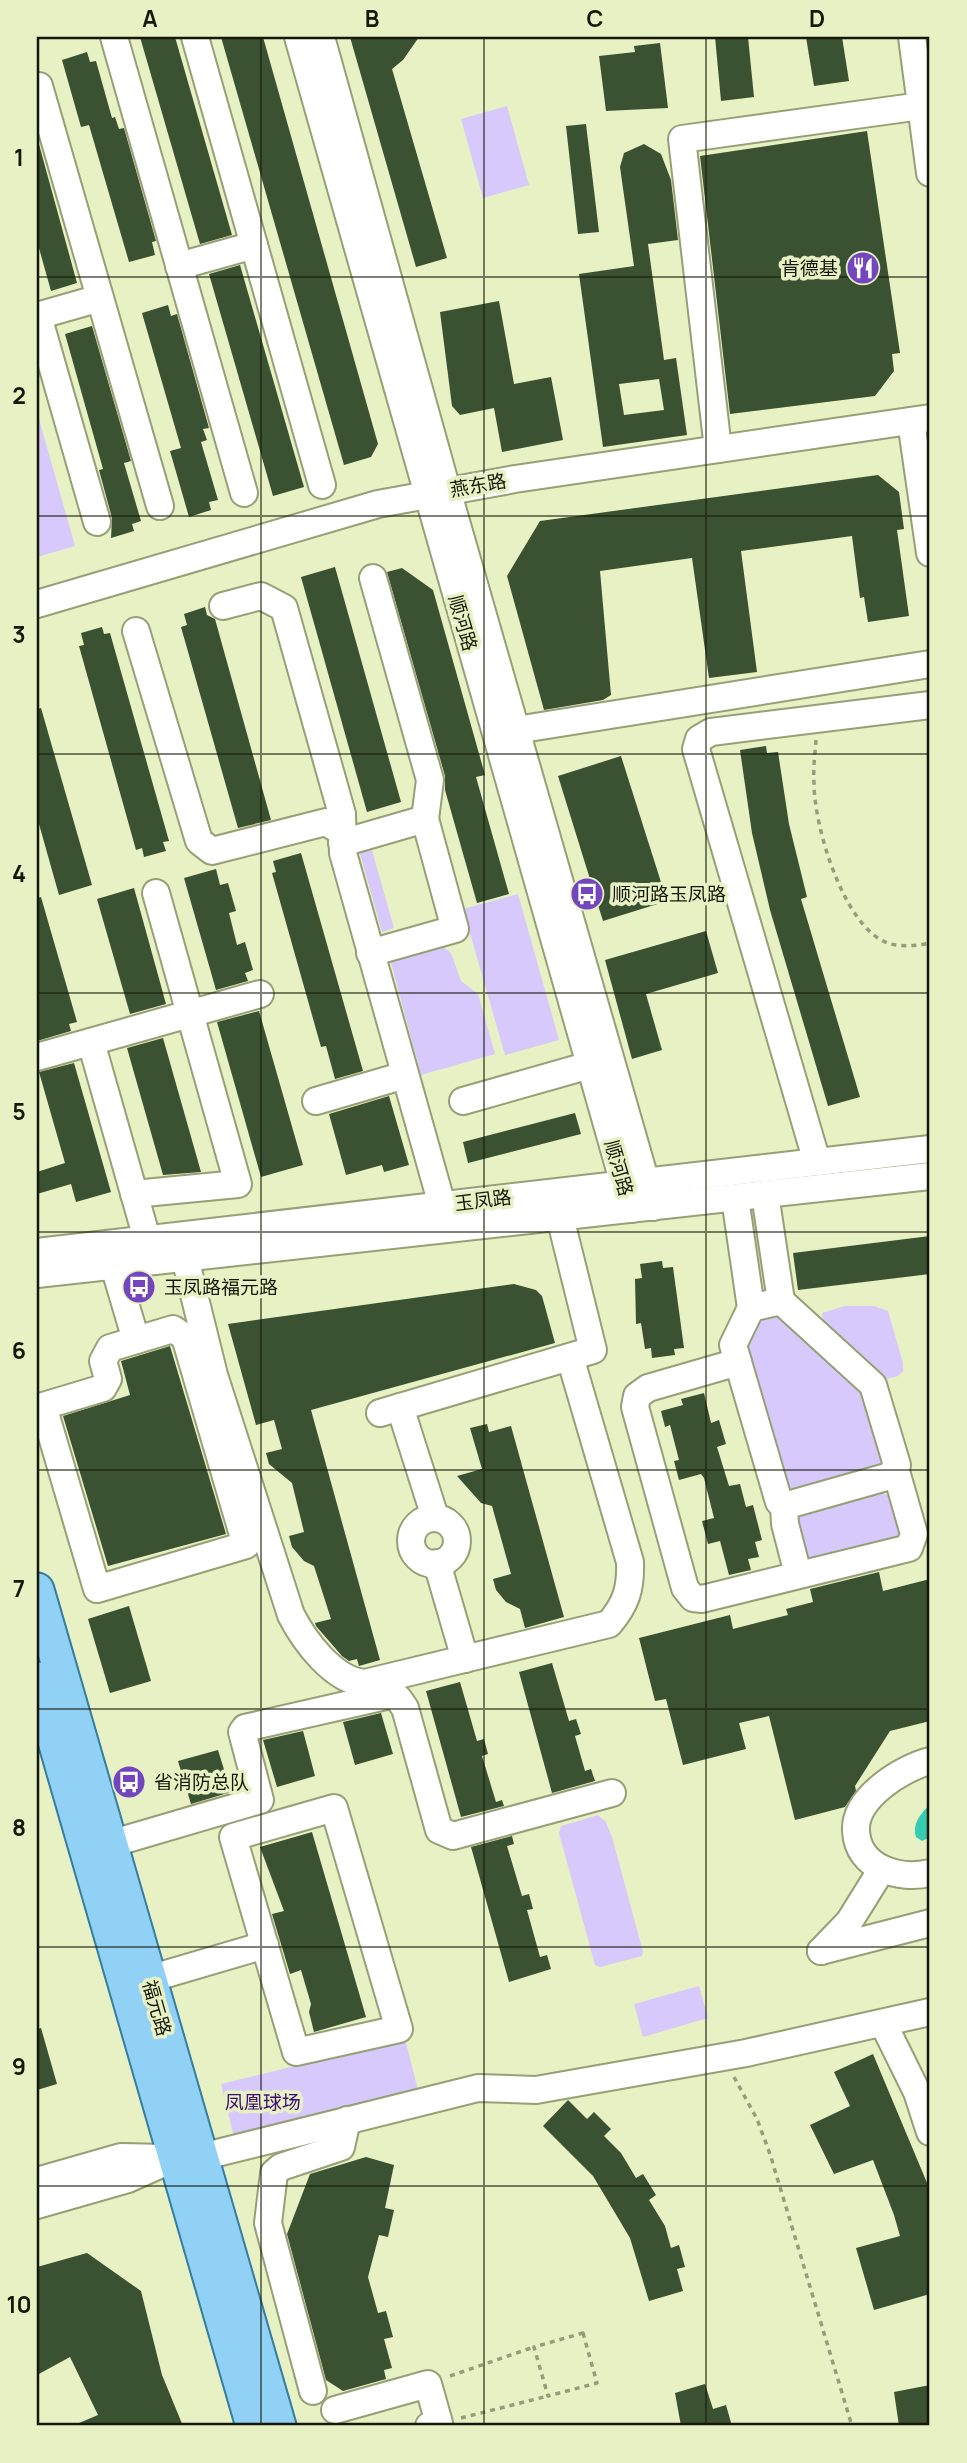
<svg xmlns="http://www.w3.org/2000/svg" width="967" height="2463" viewBox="0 0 967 2463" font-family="Manrope,'Noto Sans SC',sans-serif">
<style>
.green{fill:#d7c9fb}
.water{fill:#36ccb1}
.building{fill:#3a5231;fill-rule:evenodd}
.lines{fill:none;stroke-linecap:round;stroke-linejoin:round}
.minor-casing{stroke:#969f75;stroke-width:30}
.major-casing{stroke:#367d9f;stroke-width:37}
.path{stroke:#969d7b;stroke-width:3.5;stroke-dasharray:5 5;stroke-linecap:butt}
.minor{stroke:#fff;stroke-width:26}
.major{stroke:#91d1f6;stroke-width:33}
.grid{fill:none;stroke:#151808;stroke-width:2;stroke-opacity:0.55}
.labels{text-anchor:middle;stroke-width:7;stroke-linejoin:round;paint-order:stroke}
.poi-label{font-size:19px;fill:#151808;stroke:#e7f1c4;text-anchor:start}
.street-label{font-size:19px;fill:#151808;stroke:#e7f1c4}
.park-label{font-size:19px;fill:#3d0f73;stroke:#e7f1c4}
.neatline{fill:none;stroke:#151808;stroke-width:2.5}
.grid-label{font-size:23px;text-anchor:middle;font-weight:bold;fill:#151808}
</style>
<rect width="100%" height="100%" fill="#e7f1c4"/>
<!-- green -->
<g class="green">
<path d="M507,106L529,185L483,198L461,119Z"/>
<path d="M37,412L75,546L37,557Z"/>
<path d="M371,847L394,928L382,932L359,850Z"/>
<path d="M518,894L559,1040L505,1055L463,909Z"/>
<path d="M438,943L451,953L461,981L478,994L495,1054L421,1075L390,959Z"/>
<path d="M845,1306H874L888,1311L903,1363V1371L898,1376L882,1380L824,1326L822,1313Z"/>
<path d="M777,1317L790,1319L861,1382L884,1464L791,1495L785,1491L742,1336L755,1321Z"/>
<path d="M876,1492C896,1492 896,1512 901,1529L897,1537L805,1563L793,1513Z"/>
<path d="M598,1815L606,1822L612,1837L643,1952L642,1956L600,1967L595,1965L559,1833L561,1826Z"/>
<path d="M699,1986L708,2018L643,2037L634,2004Z"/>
<path d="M405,2039L418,2090L234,2137L221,2084Z"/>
</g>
<!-- water -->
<path class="water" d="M930,1804V1837L922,1841L916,1837C912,1823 921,1814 930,1804Z"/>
<!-- building -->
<g class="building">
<path d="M140,37H175L232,235L200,244Z"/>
<path d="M221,37H263L378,444L371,457L344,465Z"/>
<path d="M350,37H419L403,60L392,69L447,258L416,267Z"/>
<path d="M715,37H748L754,97L721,101Z"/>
<path d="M806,37H842L849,81L814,86Z"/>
<path d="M660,43L668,108L606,111L599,56L635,52L634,46Z"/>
<path d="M87,52L90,62L96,61L112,118L115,117L119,129L124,128L156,241L152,242L155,255L129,262L89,125L81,127L62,60Z"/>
<path d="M586,124L599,232L578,234L566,126Z"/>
<path d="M867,131L900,353L892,354L894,371L875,396L730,414L700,156Z"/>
<path d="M37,137L77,283L51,291L37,241Z"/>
<path d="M644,144L661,154L671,180L678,240L648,244L664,360L676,358L687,435L603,447L579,274L634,266L620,167L624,153ZM659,379L664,410L624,415L619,384Z"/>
<path d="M240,265L304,487L273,496L209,274Z"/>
<path d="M499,301L514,384L551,377L563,440L502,452L494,408L460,415L452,406L440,312Z"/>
<path d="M168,305L171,316L177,314L209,428L203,429L207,440L201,442L218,500L209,502L211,510L189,517L170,451L181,448L142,313Z"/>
<path d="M92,326L131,461L124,463L141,521L132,524L134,531L111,538L112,518L99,470L103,469L65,334Z"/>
<path d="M878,475L899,492L904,529L897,530L909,616L868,622L864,597L860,598L852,536L741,551L757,672L709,678L692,558L600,571L611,695L603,700L544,710L507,576L540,521Z"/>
<path d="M335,567L401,802L367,812L301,577Z"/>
<path d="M402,568L433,590L485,775L476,777L509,894L477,903L445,790V776L387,572Z"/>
<path d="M205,607L207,615L215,619L271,820L238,828L181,627L187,625L184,614Z"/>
<path d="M102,627L104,634L110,633L169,841L163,842L166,851L144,857L142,848L136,850L79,646L84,645L81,633Z"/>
<path d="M41,708L92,885L59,895L37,817V709Z"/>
<path d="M766,746L767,753L778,752L789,824L807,897L801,899L860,1097L828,1106L770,910L752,833L740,750Z"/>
<path d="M621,756L667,901L603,921L558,776Z"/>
<path d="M301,853L363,1071L335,1079L326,1046L321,1047L272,873L276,872L273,861Z"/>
<path d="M216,869L220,885L228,883L236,911L229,913L237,945L245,942L253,970L245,973L248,981L216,990L184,878Z"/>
<path d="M134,888L166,1004L130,1014L97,899Z"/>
<path d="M41,897L77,1022L69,1024L71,1031L37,1041V898Z"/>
<path d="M706,931L718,973L646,994L662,1050L632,1059L605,960Z"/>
<path d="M259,1011L303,1165L261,1177L217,1022Z"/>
<path d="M163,1038L201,1172L163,1175L127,1048Z"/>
<path d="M74,1063L111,1192L76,1202L71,1184L37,1194V1172L65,1163L39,1072Z"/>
<path d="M389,1096L409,1165L384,1172L382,1165L346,1175L329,1114Z"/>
<path d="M575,1113L581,1134L468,1163L463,1142Z"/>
<path d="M930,1236V1274L798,1290L793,1253Z"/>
<path d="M662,1261L663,1268L673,1267L684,1348L674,1349L675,1355L652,1358L651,1348L645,1349L641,1323L636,1324L635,1279L642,1278L640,1264Z"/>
<path d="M514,1284L536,1290L542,1296L555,1343L311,1410L380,1660L359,1666L357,1659L349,1661L342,1656L316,1626L315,1623L331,1619L314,1566L304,1561L292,1547L289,1536L304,1532L292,1483L269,1464L266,1453L282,1449L274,1420L256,1425L228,1324Z"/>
<path d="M170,1346L226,1534L108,1566L63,1416L130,1395L121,1361Z"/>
<path d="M704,1393L711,1423L719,1420L726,1444L717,1447L729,1486L740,1484L746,1507L753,1505L762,1540L755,1542L759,1557L748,1559L751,1570L729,1575L720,1541L708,1544L702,1521L714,1518L704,1478L701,1474L679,1480L674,1461L679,1460L670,1425L665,1427L661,1411L683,1405L681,1399Z"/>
<path d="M487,1424L489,1432L511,1426L564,1617L525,1628L520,1609L506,1602L496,1590L493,1579L511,1574L492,1506L481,1503L457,1476L482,1469L470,1428Z"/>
<path d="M879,1572L883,1591L930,1579V1721L890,1731L855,1786L856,1791L845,1807L795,1820L769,1716L739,1723L746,1749L683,1765L666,1699L655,1701L639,1638L730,1615L733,1629L788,1615L786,1609L813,1602L810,1589Z"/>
<path d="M129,1606L151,1681L110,1693L88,1619Z"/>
<path d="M552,1663L569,1721L576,1719L581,1734L575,1736L585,1771L591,1769L595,1781L552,1793L519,1672Z"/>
<path d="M460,1682L477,1741L484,1739L488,1754L482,1756L496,1802L502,1800L504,1806L461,1817L426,1691Z"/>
<path d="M381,1713L393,1754L355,1765L343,1722Z"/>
<path d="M303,1731L315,1776L277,1787L263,1740Z"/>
<path d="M218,1750L231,1792L191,1804L178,1761Z"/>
<path d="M312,1832L366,2017L314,2032L309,2012L311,2004L301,1970L290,1974L272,1914L284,1911L260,1847Z"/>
<path d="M512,1836L514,1844L507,1846L522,1896L529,1894L533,1909L527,1910L540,1957L547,1955L551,1969L509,1982L471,1847Z"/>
<path d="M41,2028L57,2084L37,2090V2029Z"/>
<path d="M873,2054L930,2190V2294L874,2310L856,2248L900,2236L894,2215L873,2160L834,2174L810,2125L850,2106L834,2072Z"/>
<path d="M568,2100L587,2119L594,2112L611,2129L604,2136L621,2153L636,2178L643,2174L656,2195L649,2200L665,2226L671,2248L679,2245L685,2267L677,2269L683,2291L649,2301L630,2238L593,2176L543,2126Z"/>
<path d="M366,2157L394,2165L385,2208L394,2210L388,2237L379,2235L368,2277L378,2313L386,2311L393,2337L384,2339L392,2368L384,2370L386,2379L343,2391L326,2380L287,2234L310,2174Z"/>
<path d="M87,2253L141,2291L162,2375L183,2426H72L98,2415L70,2357L37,2375V2267Z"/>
<path d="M705,2384L713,2409L726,2405L732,2426H681L675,2393Z"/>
<path d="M930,2385V2426H899L894,2392Z"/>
</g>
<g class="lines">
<defs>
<g id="minor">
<path d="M114,37L244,493"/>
<path d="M195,37L322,485"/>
<path d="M298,37L631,1209"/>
<path d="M321,37L447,490L653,1207"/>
<path d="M912,37L930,173"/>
<path d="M39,86L160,506"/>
<path d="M179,266L254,245"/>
<path d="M37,316L100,298"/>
<path d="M38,316L97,522"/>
<path d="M911,421L930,553"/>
<path d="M718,449L682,139L921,106"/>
<path d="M373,578L430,780L425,819"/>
<path d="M37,604L378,504L515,479L930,418"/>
<path d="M223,606L261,596L284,608L342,814L343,853L442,1205"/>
<path d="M136,631L199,841L212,851L326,822L342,832"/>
<path d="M516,730L930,664"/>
<path d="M342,843L425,819L455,929L370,953"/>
<path d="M91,1042L147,1239"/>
<path d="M37,1057L260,994"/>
<path d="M316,1101L405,1075"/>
<path d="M463,1101L590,1065"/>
<path d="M817,1162L696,749L699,739L711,732L930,705"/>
<path d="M134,1194L238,1184L156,893"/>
<path d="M735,1198L751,1308L781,1301L765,1194"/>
<path d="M37,1252L930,1149"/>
<path d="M185,1258L214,1375L291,1615C305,1642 334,1681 365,1683L609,1624C626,1604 631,1589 630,1562L570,1357"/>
<path d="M114,1266L136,1340"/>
<path d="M37,1274L930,1176"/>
<path d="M751,1308L733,1345L779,1502L784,1506L890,1476L897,1465L873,1385L781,1301"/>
<path d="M173,1329L185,1337L246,1545L97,1589L43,1406L103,1388L108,1379L103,1361L110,1348Z"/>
<path d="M738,1362L648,1388L637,1396L635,1407L685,1588L693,1598L702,1599L909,1548L914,1534L896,1471"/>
<path d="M400,1407L435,1517"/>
<path d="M380,1413L593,1350L560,1217"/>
<path d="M784,1506L785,1524L798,1574"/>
<circle cx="434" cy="1541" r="23"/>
<path d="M437,1563L465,1659"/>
<path d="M930,1761C902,1768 854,1798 856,1831C858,1869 900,1880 930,1873"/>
<path d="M334,1808L399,2029L296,2052L233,1837Z"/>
<path d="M110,1844L260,1800L242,1732L245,1728L390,1695L398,1698L405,1708L439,1830L453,1836L612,1793"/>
<path d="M821,1951L930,1923"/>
<path d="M821,1951L849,1922L882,1869"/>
<path d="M149,1979L265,1945"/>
<path d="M883,2023L917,2092L930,2132"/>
<path d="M201,2157L478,2088L536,2090L746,2053L930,2012"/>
<path d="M37,2181L121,2157L166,2158"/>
<path d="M37,2205L128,2179L175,2158"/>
<path d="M313,2391L268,2223L274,2173L281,2167L341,2147L347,2120"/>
<path d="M335,2410L428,2384L439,2423L429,2426"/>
</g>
<g id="major">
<path d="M37,1590L279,2426"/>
<path d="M37,1679L253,2426"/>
</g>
</defs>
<!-- minor casing -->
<use href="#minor" class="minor-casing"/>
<!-- major casing -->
<use href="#major" class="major-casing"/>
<!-- path -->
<g class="path">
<path d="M816,740C815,754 813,768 814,783C814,826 842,920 883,941C897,948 915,946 930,943"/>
<path d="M734,2077L757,2119L770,2154L852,2426"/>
<path d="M583,2333L597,2383L548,2396L534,2347Z"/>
<path d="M450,2376L534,2347"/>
<path d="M461,2418L548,2396"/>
</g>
<!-- minor -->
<use href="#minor" class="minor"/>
<!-- major -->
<use href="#major" class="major"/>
</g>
<!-- grid -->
<path class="grid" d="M261,37V2426M484,37V2426M706,37V2426M37,277H930M37,516H930M37,754H930M37,993H930M37,1232H930M37,1470H930M37,1709H930M37,1947H930M37,2186H930"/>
<!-- icons -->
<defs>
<symbol id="restaurant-disc" viewBox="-11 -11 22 22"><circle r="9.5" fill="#7446be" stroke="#e7f1c4"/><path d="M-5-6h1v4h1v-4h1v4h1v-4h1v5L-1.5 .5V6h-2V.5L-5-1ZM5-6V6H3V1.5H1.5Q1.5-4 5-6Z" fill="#fff"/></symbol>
<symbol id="bus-disc" viewBox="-11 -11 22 22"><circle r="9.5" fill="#7446be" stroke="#e7f1c4"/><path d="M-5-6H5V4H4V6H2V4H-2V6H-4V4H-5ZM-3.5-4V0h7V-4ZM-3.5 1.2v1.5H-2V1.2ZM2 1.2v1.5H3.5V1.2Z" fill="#fff"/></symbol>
</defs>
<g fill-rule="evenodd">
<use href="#restaurant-disc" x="844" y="249" width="38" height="38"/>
<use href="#bus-disc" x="568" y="875" width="38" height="38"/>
<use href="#bus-disc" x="120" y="1268" width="38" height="38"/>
<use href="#bus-disc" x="110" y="1763" width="38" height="38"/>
</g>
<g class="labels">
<!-- poi labels -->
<g class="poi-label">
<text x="838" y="275" text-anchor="end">肯德基</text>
<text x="612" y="901">顺河路玉凤路</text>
<text x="164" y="1294">玉凤路福元路</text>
<text x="154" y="1789">省消防总队</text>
</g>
<!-- street labels -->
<g class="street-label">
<text transform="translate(478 485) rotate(-10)" y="7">燕东路</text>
<text transform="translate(463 623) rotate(74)" y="7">顺河路</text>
<text transform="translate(619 1168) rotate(74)" y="7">顺河路</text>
<text transform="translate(483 1200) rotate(-7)" y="7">玉凤路</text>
<text transform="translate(157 2008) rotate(74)" y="7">福元路</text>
</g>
<!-- park labels -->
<g class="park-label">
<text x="263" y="2109">凤凰球场</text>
</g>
</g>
<!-- border -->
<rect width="967" height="2463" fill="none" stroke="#e7f1c4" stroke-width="77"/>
<rect x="38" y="38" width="890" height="2386" class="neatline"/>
<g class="grid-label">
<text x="150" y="27">A</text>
<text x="372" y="27">B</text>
<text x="595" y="27">C</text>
<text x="817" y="27">D</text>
<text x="19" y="166">1</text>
<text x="19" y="404">2</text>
<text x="19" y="643">3</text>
<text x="19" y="882">4</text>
<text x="19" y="1120">5</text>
<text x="19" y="1359">6</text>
<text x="19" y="1597">7</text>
<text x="19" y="1836">8</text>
<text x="19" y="2075">9</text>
<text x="19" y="2313">10</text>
</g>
</svg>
